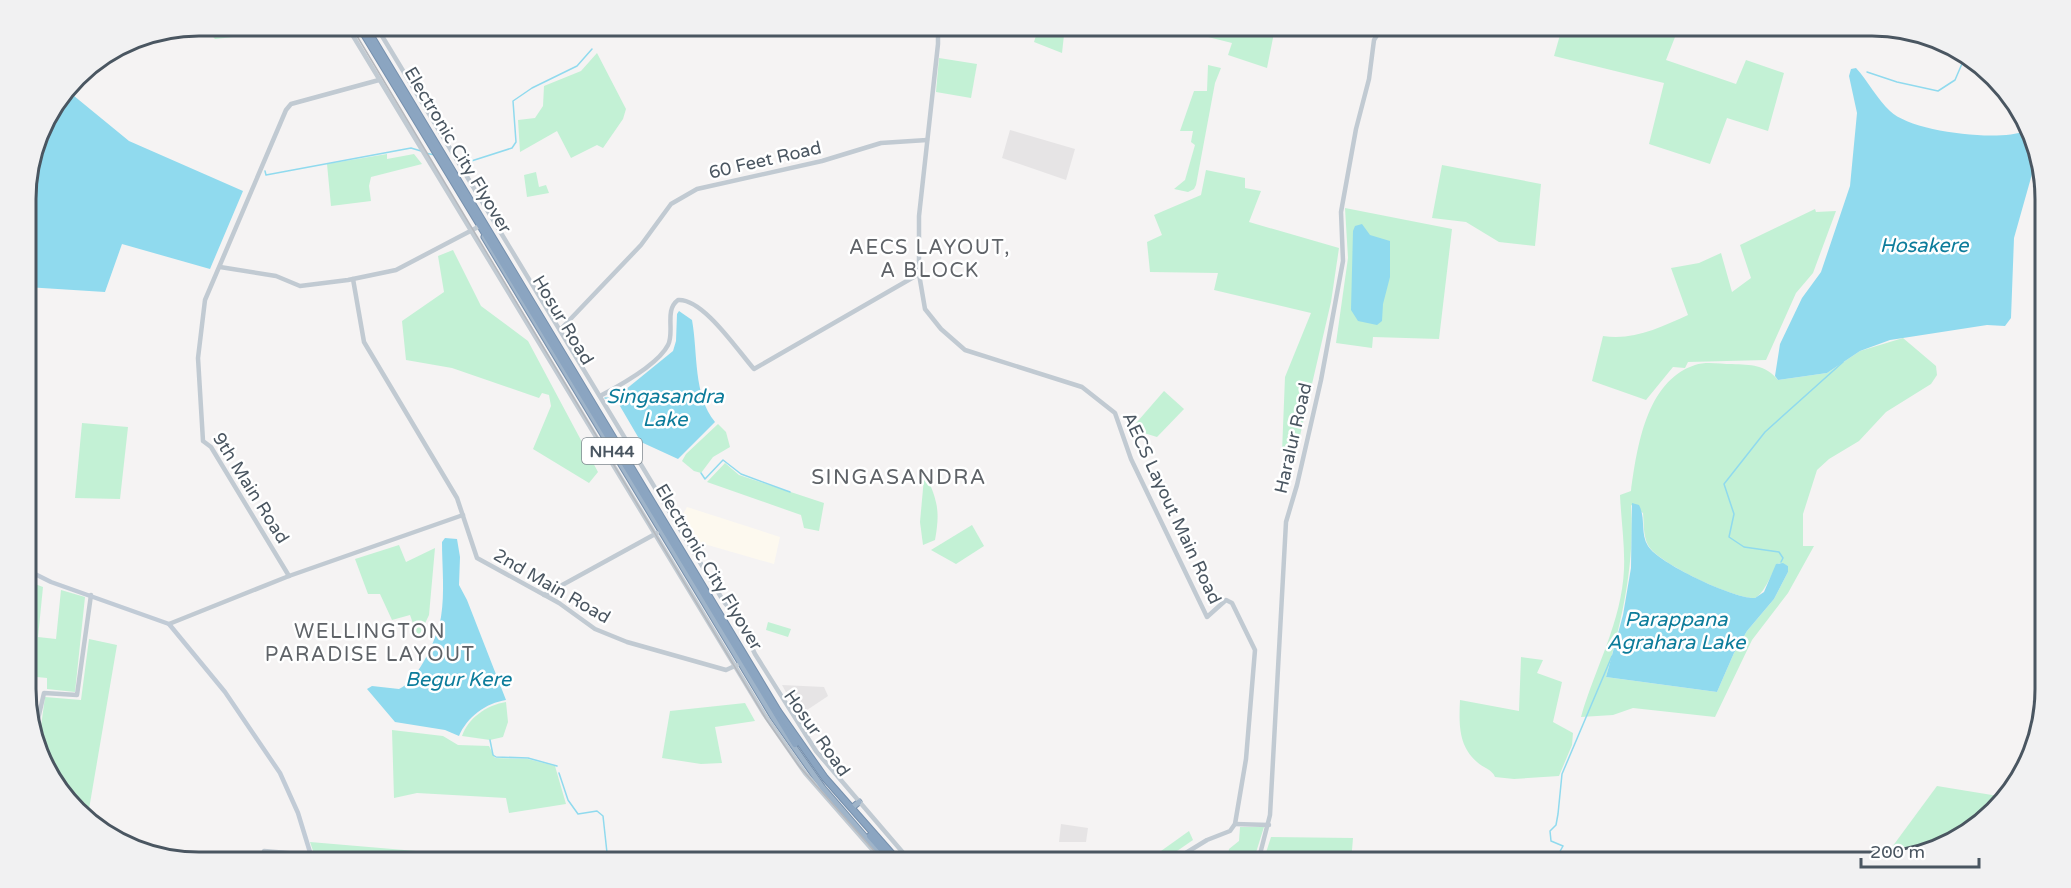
<svg xmlns="http://www.w3.org/2000/svg" width="2071" height="888" viewBox="0 0 2071 888" font-family="'Varela Round',sans-serif">
<style>
.commercial{fill:#fdf9ef}
.education{fill:#e6e4e5}
.green{fill:#c3f1d5;fill-rule:evenodd}
.water{fill:#90daee}
.lines{fill:none;stroke-linecap:round;stroke-linejoin:round}
.stream{stroke:#90daee;stroke-width:1.5}
.trunk-casing{stroke:#7690ad;stroke-width:7}
.motorway-casing{stroke:#7690ad;stroke-width:8}
.tertiary{stroke:#c1cad2;stroke-width:4.5}
.secondary{stroke:#c1cbd6;stroke-width:4.5}
.trunk{stroke:#9fb4c9;stroke-width:5}
.motorway{stroke:#8ba5c1;stroke-width:6}
.rail{stroke:#b5b8bd;stroke-width:1.5}
.labels{text-anchor:middle;stroke-width:5;stroke-linejoin:round;paint-order:stroke}
.shield{fill:#fff;stroke:#808990;stroke-width:1.5}
.shield-label{font-size:16px;font-weight:bold;fill:#4a5661}
.street-label{font-size:18px;fill:#4a5661;stroke:#fff}
.water-label{font-size:20px;font-style:italic;fill:#0c7c9b;stroke:#fff}
.neighbourhood-label{font-size:20px;letter-spacing:1.5px;fill:#5f6368;stroke:#fff}
.quarter-label{font-size:21px;letter-spacing:1.5px;fill:#5f6368;stroke:#fff}
.rim{fill:none;stroke:#4a5661;stroke-width:3}
</style>
<rect width="100%" height="100%" fill="#f5f3f3"/>
<!-- commercial -->
<path class="commercial" d="M687,507L780,537L774,564L694,541L681,518Z"/>
<!-- education -->
<g class="education">
<path d="M1010,130L1075,149L1066,180L1002,158Z"/>
<path d="M782,685L824,687L828,696L804,712H797Z"/>
<path d="M1061,824L1088,828L1086,842H1059Z"/>
</g>
<!-- green -->
<g class="green">
<path d="M203,26H268L269,33L215,39Z"/>
<path d="M1039,26H1065L1062,53L1034,42Z"/>
<path d="M1192,26L1205,28L1206,26H1245L1274,33L1267,68L1228,55L1232,43L1192,33Z"/>
<path d="M1573,26H1659L1677,32L1666,60L1736,84L1746,60L1784,73L1768,131L1727,118L1710,164L1649,144L1664,83L1554,56L1560,35Z"/>
<path d="M597,53L626,109L623,119L603,148L597,145L571,158L557,131L520,152L518,120L535,118L543,106L544,86L581,71Z"/>
<path d="M939,58L977,64L971,98L936,92Z"/>
<path d="M1208,65L1221,68L1215,83L1196,185L1194,189L1188,192L1174,189L1185,180L1195,145L1191,142L1193,131H1180L1194,91H1207Z"/>
<path d="M387,154V159L414,154L422,164L371,177L369,186L371,201L331,206L327,164Z"/>
<path d="M1442,165L1541,184L1535,246L1499,242L1466,222L1432,218Z"/>
<path d="M1206,170L1245,178V188L1261,191L1249,222L1339,248L1331,302L1296,453L1282,452L1285,377L1311,313L1214,290L1218,273L1150,272L1147,242L1162,235L1154,215L1201,195Z"/>
<path d="M536,172L539,187L546,185L549,193L527,197L524,175Z"/>
<path d="M1345,208L1452,229L1439,339L1373,337L1372,348L1336,343L1348,258Z"/>
<path d="M1815,209L1816,212L1836,211L1813,273L1796,293L1766,360L1688,362L1685,368L1673,367L1646,400L1592,381L1603,336C1633,341 1661,327 1688,315L1671,268L1699,263L1721,253L1732,292L1751,278L1740,245Z"/>
<path d="M453,250L481,306L528,341L598,472L589,483L533,449L551,406L549,395L542,393L539,398L452,368L406,360L402,321L444,292L438,256Z"/>
<path d="M1903,338L1936,366L1937,375L1931,384L1886,412L1859,441L1829,459L1817,470L1803,514V546H1814L1788,593L1752,640L1715,717L1633,708L1613,715L1581,717C1595,668 1622,621 1624,569C1625,545 1621,519 1620,495L1631,491C1637,448 1646,381 1695,365C1706,361 1720,364 1732,364C1751,365 1765,364 1778,380L1827,373L1860,351ZM1631,505L1643,513C1644,523 1643,536 1648,545C1657,563 1734,599 1755,598C1765,593 1771,573 1779,563L1788,566V572L1774,599L1747,631L1734,653L1717,692L1606,677C1622,619 1635,565 1631,505Z"/>
<path d="M1164,391L1184,409L1157,437L1131,429Z"/>
<path d="M82,423L128,427L120,499L75,498Z"/>
<path d="M718,424L726,432L730,447L713,457L701,473L694,471L682,461L686,454Z"/>
<path d="M725,463L739,475L824,503L819,531L804,528L801,515L707,482Z"/>
<path d="M927,477C938,503 940,512 935,540L923,545L920,522L924,478Z"/>
<path d="M972,525L984,546L956,564L931,550Z"/>
<path d="M399,545L406,562L435,548L429,615L418,638L410,615L392,620L380,594H368L355,559Z"/>
<path d="M27,581L43,587L38,637L56,639L61,590L85,597L75,692L47,689V678L27,676Z"/>
<path d="M768,622L791,629L788,637L766,630Z"/>
<path d="M89,639L117,645L88,815L62,795L39,741L45,697L81,700Z"/>
<path d="M1521,657L1543,660L1537,673L1562,682L1553,722L1573,733L1572,745L1559,776L1514,779L1495,777C1492,769 1483,768 1477,762C1458,746 1459,723 1460,700L1519,711Z"/>
<path d="M506,702L508,722L503,737L490,740L462,736C468,718 487,705 506,702Z"/>
<path d="M745,703L755,721L715,727L722,763L701,764L662,758L670,711Z"/>
<path d="M392,730L443,736L458,745L489,746L495,758L528,759L555,766L566,804L509,813L506,798L417,793L394,798Z"/>
<path d="M1937,786L1998,796L1969,833L1881,862Z"/>
<path d="M1240,827H1264L1253,862H1227L1229,849L1239,841Z"/>
<path d="M1189,831L1193,840L1161,862V851Z"/>
<path d="M1271,837L1353,838L1351,862H1263Z"/>
<path d="M310,842L416,851L415,862H317Z"/>
</g>
<!-- water -->
<g class="water">
<path d="M1856,68C1868,81 1877,99 1890,111C1911,132 1999,142 2025,131L2038,162L2034,167L2014,238L2011,318L2005,326L1987,325L1890,340L1860,351L1827,373L1778,380L1775,376L1780,344L1802,298L1821,272L1850,186L1857,113L1849,76L1851,69Z"/>
<path d="M68,91L129,141L243,191L210,269L122,244L105,292L26,287V187L44,122Z"/>
<path d="M1362,224L1370,235L1390,241V277L1383,304L1382,321L1377,325L1358,321L1351,310L1353,231L1355,226Z"/>
<path d="M679,311L692,320C698,353 693,395 715,422L678,459L641,442L617,401L625,390L673,351L676,341L677,314Z"/>
<path d="M1632,503L1639,505C1646,518 1640,533 1648,546C1658,563 1734,599 1755,598L1764,592L1776,564L1783,563L1788,566V572L1774,599L1747,631L1734,653L1717,692L1606,677L1623,615L1631,568Z"/>
<path d="M445,538L457,539L460,557L459,585L467,600L506,700C486,703 467,717 459,736L445,730L395,722L367,689L372,686L399,689C419,680 437,638 441,617C445,593 442,566 442,542Z"/>
</g>
<g class="lines">
<!-- stream -->
<g class="stream">
<path d="M1867,72L1897,82L1938,91L1955,80L1964,59"/>
<path d="M425,153L435,155"/>
<path d="M462,164L512,148L516,142L513,101L532,88L577,66L592,49"/>
<path d="M265,171L266,175L411,148L421,151"/>
<path d="M605,398L619,399"/>
<path d="M701,473L705,479L723,460L741,474L790,492"/>
<path d="M1781,562L1783,558L1779,552L1744,547L1729,537L1734,514L1724,484L1765,432L1843,362"/>
<path d="M490,740L493,755L496,757L528,758L557,766"/>
<path d="M559,773L568,800L578,814L597,811L603,816L608,862"/>
<path d="M1554,862L1563,846L1551,841L1550,831L1556,825L1558,814L1562,774L1612,656"/>
</g>
<defs>
<g id="trunk">
<path d="M484,237L773,717L823,788L887,862"/>
<path d="M853,807L859,802"/>
</g>
<g id="motorway">
<path d="M359,26L795,744"/>
<path d="M365,26L778,711L825,778L899,862"/>
<path d="M870,836L893,862"/>
</g>
</defs>
<!-- trunk casing -->
<use href="#trunk" class="trunk-casing"/>
<!-- motorway casing -->
<use href="#motorway" class="motorway-casing"/>
<!-- tertiary -->
<g class="tertiary">
<path d="M347,26L764,714L805,773L883,862"/>
<path d="M376,26L724,602L738,618L755,654L816,751L911,862"/>
<path d="M934,26L938,34V44L919,216V274L925,309L941,329L965,350L1082,387L1115,413L1131,459L1207,617L1226,600L1232,603L1255,650L1246,759L1235,824L1230,831L1207,840L1171,862"/>
<path d="M220,267L276,276L300,286L348,280L396,270L478,227"/>
<path d="M353,279L364,342L457,498L477,558L559,603L595,629L627,642L726,670L737,665"/>
<path d="M560,330L641,245L671,204L697,189L822,161L881,143L927,140"/>
<path d="M600,396C619,386 658,365 668,345C675,332 664,310 678,300C703,298 738,351 754,369L919,274"/>
<path d="M289,576L211,447L203,441L198,358L205,300L286,110L291,104L379,80"/>
<path d="M544,595L657,533"/>
<path d="M169,624L289,576L463,515"/>
<path d="M35,732L44,693L77,695L91,595"/>
<path d="M1235,824L1269,825"/>
<path d="M261,862L264,851L311,855"/>
<path d="M1258,862L1270,815L1286,522L1297,485L1321,380L1343,261L1341,212L1356,129L1369,79L1374,40L1383,26"/>
</g>
<!-- secondary -->
<path class="secondary" d="M27,570L51,582L169,624L225,692L280,773L298,813L313,862"/>
<!-- trunk -->
<use href="#trunk" class="trunk"/>
<!-- motorway -->
<use href="#motorway" class="motorway"/>
<!-- rail -->
<path class="rail" d="M351,26L766,719L799,766L884,862"/>
</g>
<g class="labels">
<!-- shield labels -->
<rect class="shield" x="582" y="438" width="60" height="26" rx="4.5"/>
<g class="shield-label">
<text x="612" y="457">NH44</text>
</g>
<!-- street labels -->
<g class="street-label">
<text transform="translate(458 150) rotate(59)" y="6">Electronic City Flyover</text>
<text transform="translate(765 160) rotate(-13)" y="6">60 Feet Road</text>
<text transform="translate(563 320) rotate(59)" y="6">Hosur Road</text>
<text transform="translate(1293 438) rotate(-77)" y="6">Haralur Road</text>
<text transform="translate(251 488) rotate(58)" y="6">9th Main Road</text>
<text transform="translate(1172 508) rotate(65)" y="6">AECS Layout Main Road</text>
<text transform="translate(709 567) rotate(59)" y="6">Electronic City Flyover</text>
<text transform="translate(552 586) rotate(30)" y="6">2nd Main Road</text>
<text transform="translate(817 733) rotate(55)" y="6">Hosur Road</text>
</g>
<!-- water labels -->
<g class="water-label">
<text x="1924" y="252">Hosakere</text>
<text x="665" y="403">Singasandra<tspan x="665" dy="23">Lake</tspan></text>
<text x="1676" y="626">Parappana<tspan x="1676" dy="23">Agrahara Lake</tspan></text>
<text x="458" y="686">Begur Kere</text>
</g>
<!-- neighbourhood labels -->
<g class="neighbourhood-label">
<text x="930" y="254">AECS LAYOUT,<tspan x="930" dy="23">A BLOCK</tspan></text>
<text x="370" y="638">WELLINGTON<tspan x="370" dy="23">PARADISE LAYOUT</tspan></text>
</g>
<!-- quarter labels -->
<g class="quarter-label">
<text x="899" y="484">SINGASANDRA</text>
</g>
</g>
<!-- crop -->
<path d="M0 0H2071V888H0ZM199 36H1872A163 163 0 0 1 2035 199V689A163 163 0 0 1 1872 852H199A163 163 0 0 1 36 689V199A163 163 0 0 1 199 36Z" fill="#f1f1f2" fill-rule="evenodd"/>
<path class="rim" d="M199 36H1872A163 163 0 0 1 2035 199V689A163 163 0 0 1 1872 852H199A163 163 0 0 1 36 689V199A163 163 0 0 1 199 36Z"/>
<!-- scale -->
<path d="M1861 858v9h118v-9" fill="none" stroke="#4a5661" stroke-width="3"/>
<text x="1870" y="858" font-size="18" fill="#4a5661" stroke="#ffffff" stroke-width="4.5" paint-order="stroke">200 m</text>
</svg>
